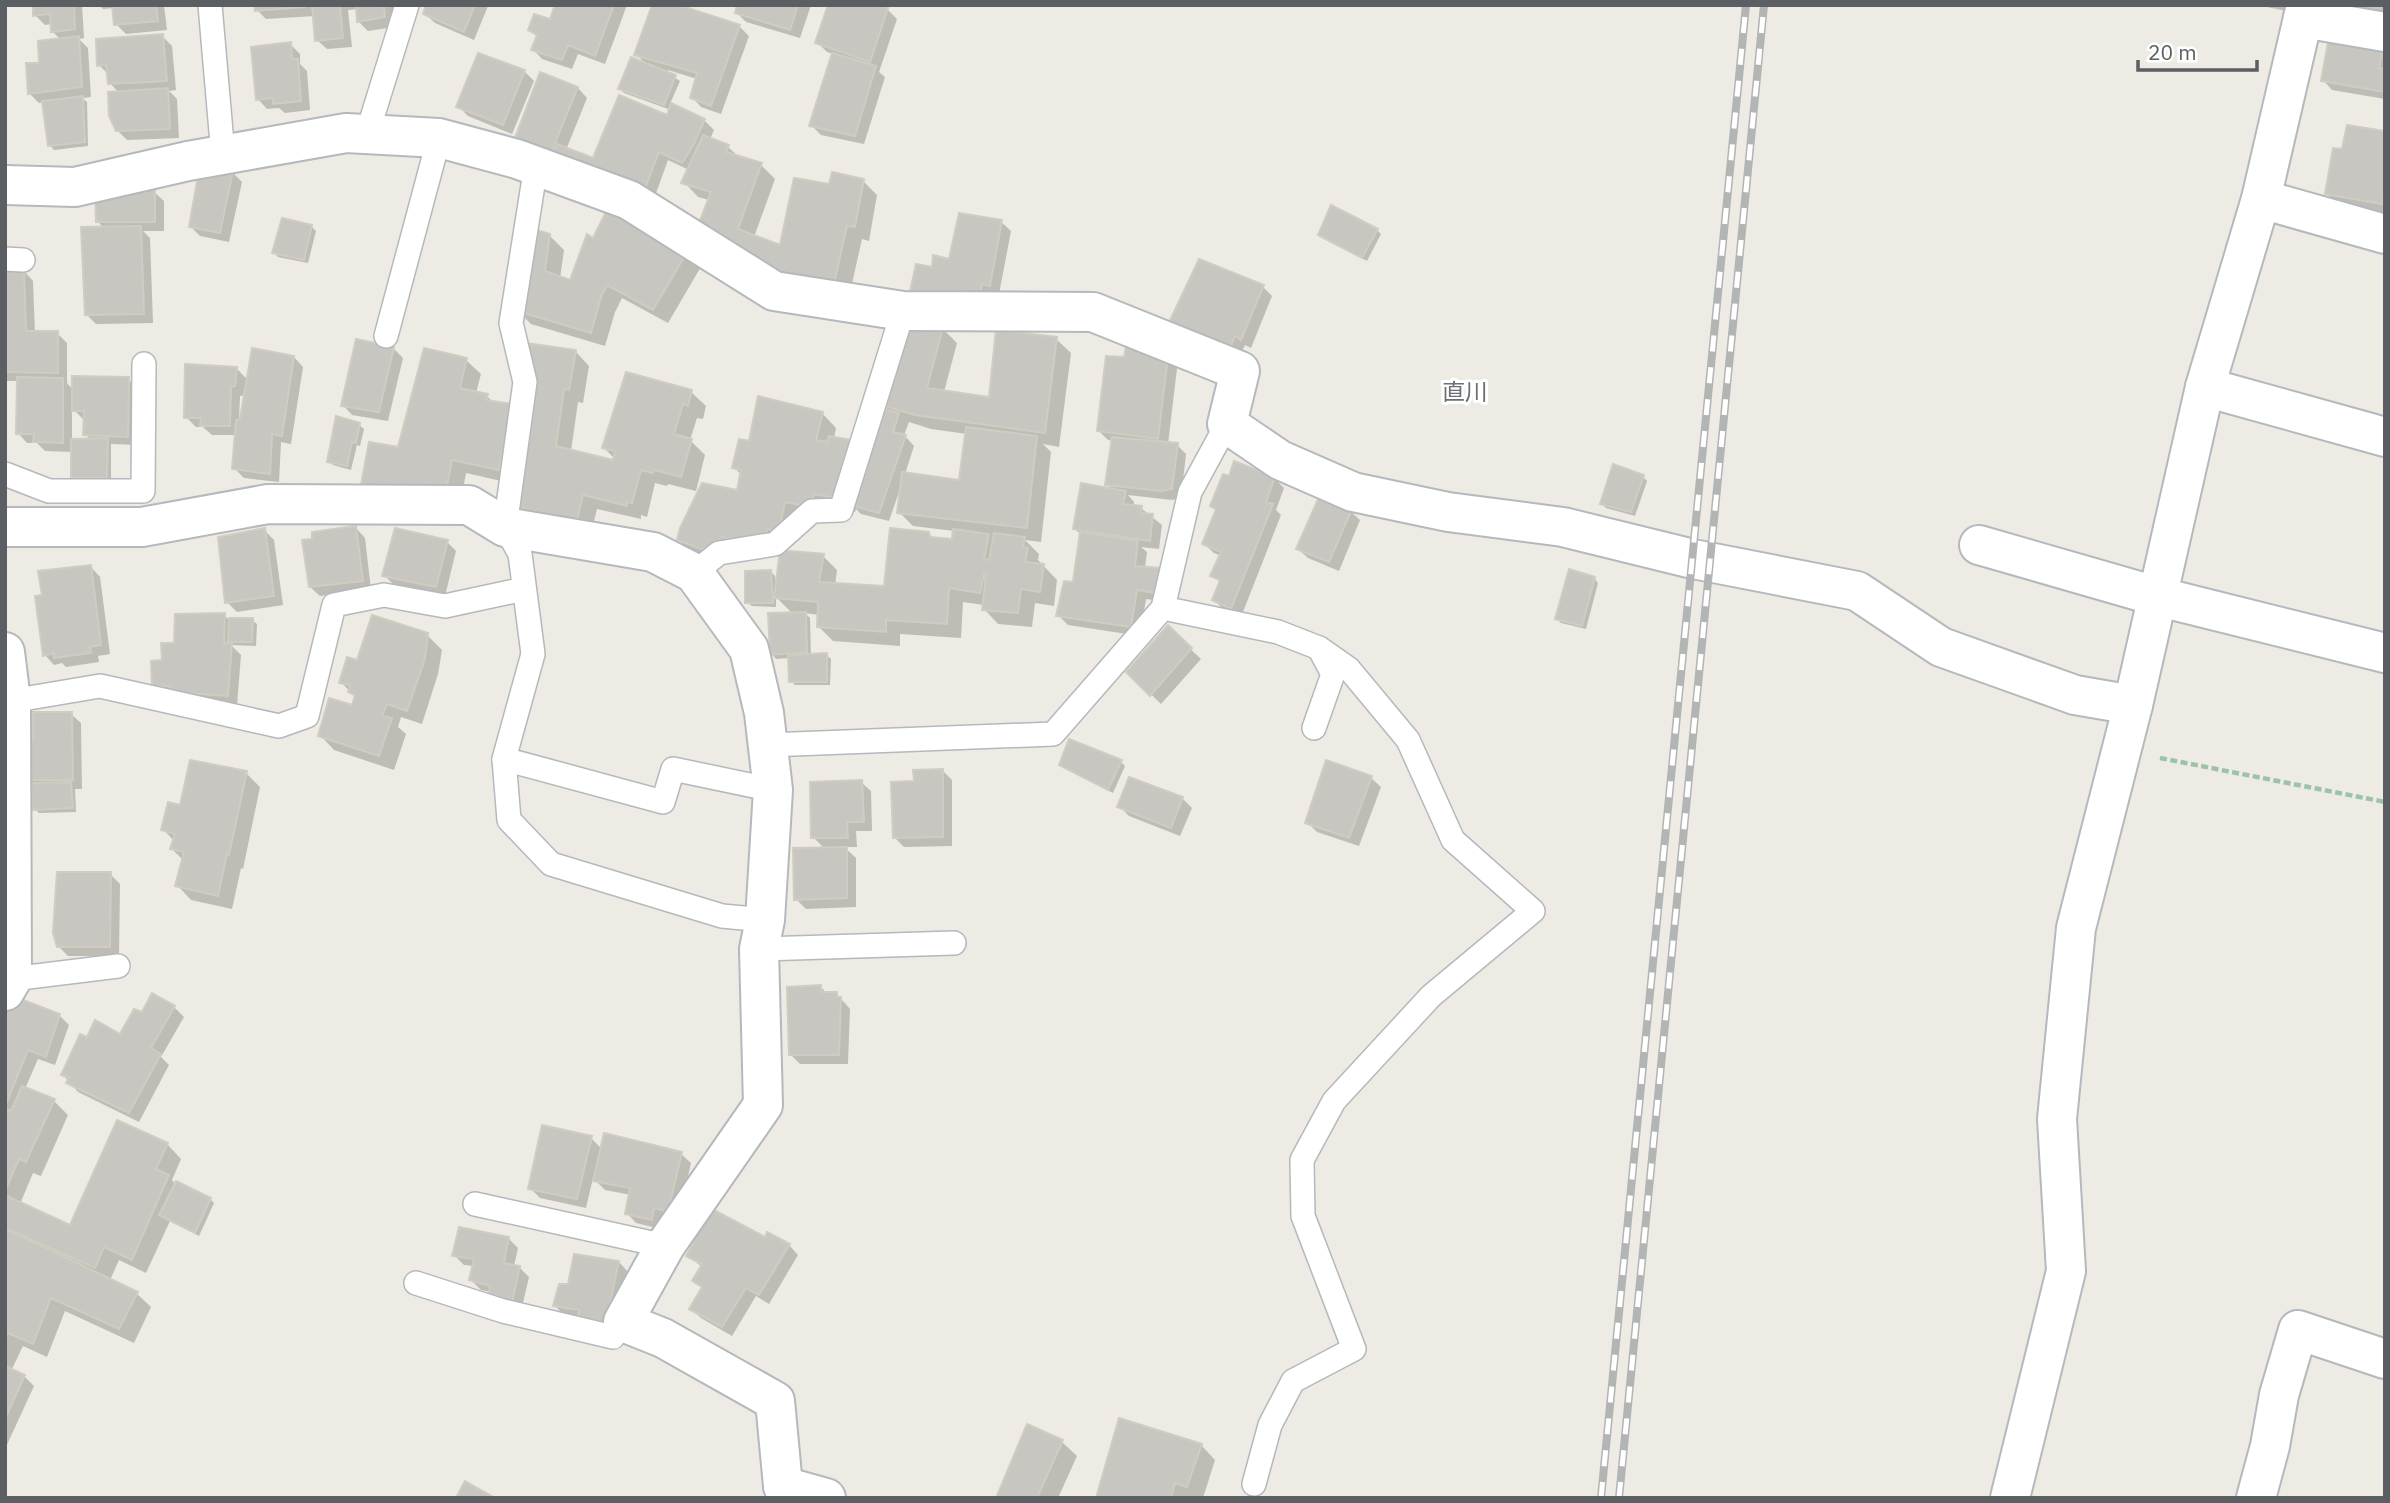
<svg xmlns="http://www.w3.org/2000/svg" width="2390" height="1503" viewBox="0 0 2390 1503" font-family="'IBM Plex Sans','Noto Sans JP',sans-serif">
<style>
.shadow{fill:#0003;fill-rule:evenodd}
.building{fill:#c8c6c0;stroke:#d1ccc1;stroke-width:2}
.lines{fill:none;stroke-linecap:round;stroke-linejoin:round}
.lane-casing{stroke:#b5b8bc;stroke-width:26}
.street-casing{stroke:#b5b8bc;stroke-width:42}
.path{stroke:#9ac3a7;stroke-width:4.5;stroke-dasharray:7 3.5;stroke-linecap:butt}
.lane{stroke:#fff;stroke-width:23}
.street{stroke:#fff;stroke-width:38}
.rail-casing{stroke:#b3b4b4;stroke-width:8}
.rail{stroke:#fff;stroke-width:5;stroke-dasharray:16;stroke-linecap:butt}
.labels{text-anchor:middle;stroke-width:6;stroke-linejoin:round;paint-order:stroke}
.quarter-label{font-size:23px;fill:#6c7074;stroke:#fff}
</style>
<rect width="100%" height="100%" fill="#edebe3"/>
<!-- shadow -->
<g class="shadow">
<path d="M35,5H82L84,38L79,39L88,48L91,97L82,98L87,102L88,146L54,150L50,145L44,102L39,103L29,93L41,64L61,40L53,32L52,24L45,25L35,15Z"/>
<path d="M99,5H164L167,30L126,34L116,24L114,8L103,9Z"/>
<path d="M256,5H393L394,27L368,31L358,21V9L348,10L352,47L327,49L317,40L315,16L266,19L257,10Z"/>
<path d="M428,5L488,6L474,40L435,23L425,14Z"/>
<path d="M557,5H627L605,64L578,54L572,69L542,59L533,49L538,38L530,29L551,21Z"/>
<path d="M739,5H811L800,38L746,22L737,13Z"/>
<path d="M2257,5H2298L2297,13Z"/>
<path d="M887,9L897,19L879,72L885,77L864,144L821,135L811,125L833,54L827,52L817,42Z"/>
<path d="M739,26L749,36L721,114L701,107L692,97L697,79L668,70L667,73L680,81L670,104L704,120L714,130L710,139L728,147L739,157L761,165L775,179L754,237L781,248L831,186L863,181L877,195L869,241L862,239L847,306L697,233L709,200L698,197L684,182L689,170L668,160L655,196L527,147L578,88L587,98L566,150L594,160L668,117L671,110L624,93L620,89L647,65L636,54Z"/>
<path d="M162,36L172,46L176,90L169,91L177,99L179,138L127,140L117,130L119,93L110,83L109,75L99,65Z"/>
<path d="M290,44L300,54V64L307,71L310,110L285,113L279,108L267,109L258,99Z"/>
<path d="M2382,49L2385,51V99L2332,90L2323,80Z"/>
<path d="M524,71L534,81L512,134L468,116L458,106Z"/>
<path d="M2385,133V212L2337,203L2327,194L2344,151Z"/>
<path d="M232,172L242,182L229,242L200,236L190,226Z"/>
<path d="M154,192L164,201V231H143L150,238L153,323L96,324L86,314L105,229L97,221Z"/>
<path d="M1001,222L1011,231L999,294L987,317L933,269L950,261Z"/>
<path d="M311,226L316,231L308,263L278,257L274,252Z"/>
<path d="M665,230L702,265L668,323L622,298L615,312L605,346L531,324L516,309L550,236L564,250L560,279L571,283L593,240Z"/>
<path d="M1377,230L1381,234L1367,261L1320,234Z"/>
<path d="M24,271L33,281L35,333H57L67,343V383L74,391L128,379L138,389L137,445L111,444V482H77L72,477L73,452L45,451L37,443H27L18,433L19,381H5V272ZM72,408L84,420L85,434L91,440L72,441Z"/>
<path d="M1263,287L1272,296L1251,348L1245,345L1234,369L1176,340Z"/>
<path d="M943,329L957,343L944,392L990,399L1056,339L1071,353L1059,447L1043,444L1051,452L1041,542L1025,540L1039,554L1038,560L1057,580L1054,606L1035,603L1032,627L998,624L984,609V605L963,602L961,638L900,634V646L833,641L819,627V615L805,613L810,618L811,656L826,655L831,659L830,685H795L791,681L790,658L776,659L772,654L793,614L776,597V607L752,606L747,602L771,572L775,576L776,585H778L781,554L733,558L693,555L679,540L739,492L742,476L734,467L750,443L822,413L836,428L834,438L855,442L880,430L891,413L883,405ZM909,422L931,429L967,434L960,482L905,474L914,446L904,435ZM900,489L899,512L913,526L954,531L953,541L933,539L928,534L886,588L835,585L837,570L823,556L780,552L781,542L793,545L799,516L829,508L855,512L856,509L861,514L889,521Z"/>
<path d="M393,348L403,358L388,421L352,415L343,405Z"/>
<path d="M575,351L589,366L583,403L578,402L571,451L614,462L615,459L604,448L691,392L706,406L703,419L697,418L690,440L705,455L696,491L668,484L667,486L655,483L647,517L641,515V519L597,509L591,533L537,522L522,507L514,484L466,473L458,516L399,449L466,360L481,374L476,393L487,396L494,403L512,406Z"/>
<path d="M294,357L303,367L291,444L281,442L279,482L244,478L234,468L236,435H212L203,427H196L186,417L236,368L248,380ZM245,395L241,420H239L240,396Z"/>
<path d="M1107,358L1178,360L1168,444L1177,445L1186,454L1181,498L1172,500L1128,495L1134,502V507L1141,508L1162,525L1159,549L1141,547L1147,552L1145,568L1159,570L1168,580L1166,602L1146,599L1140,636L1068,625L1058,615L1074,585L1081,535L1075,529L1113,490L1107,484L1113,441L1108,440L1098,430Z"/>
<path d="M359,425L364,429L360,446L357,445L351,470L333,465L329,461Z"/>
<path d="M1643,477L1647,481L1635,516L1606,508L1602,504Z"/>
<path d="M1274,478L1284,488L1276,510L1281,515L1241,617L1224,610L1214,600L1220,583L1213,575L1221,556L1214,553L1204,544L1217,510L1212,506Z"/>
<path d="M1350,511L1360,520L1339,571L1308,558L1298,549Z"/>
<path d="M356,528L365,538L371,590L320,596L310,587Z"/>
<path d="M264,530L274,540L283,605L237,612L227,602Z"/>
<path d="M447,542L456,551L445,596L394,585L384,575Z"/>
<path d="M91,567L100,577L110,654L98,656L99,662L66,667L62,663L54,665L45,655Z"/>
<path d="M1594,578L1598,583L1586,629L1561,623L1557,619Z"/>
<path d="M224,615L229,620H252L257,624L256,646L231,645L241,655L237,705L181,701L153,686L164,662L176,645Z"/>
<path d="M1168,628L1201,659L1161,704L1128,672Z"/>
<path d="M427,635L442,650L438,674L422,724L401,717L398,727L406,734L394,770L334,750L320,735L353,707L356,698L341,682L359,662Z"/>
<path d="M71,714L81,723L82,789H75L76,812L39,813L35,809L33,789H30L20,780L35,743Z"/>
<path d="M1121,762L1125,766L1113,793L1066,769L1061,764Z"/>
<path d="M942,770L952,780V846L904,847L895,838L916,782Z"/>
<path d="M246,773L260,787L243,869L241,868L232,909L191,900L177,885L183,860L172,849L174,841L163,829L182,807Z"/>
<path d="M1371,778L1381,787L1359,846L1317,832L1307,822Z"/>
<path d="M861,782L871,791L872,831H856L857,847H844L856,858V907L806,909L796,899L825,849L813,837Z"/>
<path d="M1182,798L1192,808L1180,836L1129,816L1119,806Z"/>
<path d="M110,874L120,884L119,956H68L58,946Z"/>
<path d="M821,987L827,994L836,993L850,1009L848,1064H800L791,1055Z"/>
<path d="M174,1007L184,1017L161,1057L169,1065L139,1122L78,1092L63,1075L88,1039L121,1036L143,1015Z"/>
<path d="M5,1014L59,1015L69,1025L55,1065L38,1059L25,1089L54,1101L68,1115L41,1176L33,1173L20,1204L70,1227L167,1144L181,1159L172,1180L176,1185L210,1199L214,1203L199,1236L170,1221L146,1273L119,1260L110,1280L136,1293L151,1307L134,1343L65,1311L47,1357L23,1346L11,1371L24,1376L34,1386L5,1449Z"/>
<path d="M591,1138L602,1149L681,1154L691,1163L678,1221L661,1229L636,1223L627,1213L631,1195L605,1190L593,1178L586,1208L540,1198L530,1188Z"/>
<path d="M508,1238L518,1248L514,1266L519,1267L529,1277L521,1311L491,1292L481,1290L471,1280L474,1266L464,1265L454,1255Z"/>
<path d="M766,1240L789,1245L798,1255L769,1304L756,1296L732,1336L701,1318L691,1309L703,1289L694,1280L702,1267L688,1256L695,1244L692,1241Z"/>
<path d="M619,1262L628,1272L615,1331L589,1326L580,1318L564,1315L555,1306L569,1286Z"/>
<path d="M1028,1427L1062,1442L1077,1456L1058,1498H998Z"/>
<path d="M1201,1445L1215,1460L1203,1498H1098Z"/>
</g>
<!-- building -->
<g class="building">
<path d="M33,5H74L75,29L51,32L50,14L33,16Z"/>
<path d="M112,5H156L158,21L114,25Z"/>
<path d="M254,5H305V7L255,11Z"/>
<path d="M312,5H340L343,38L315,41Z"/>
<path d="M356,5H384L385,17L357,22Z"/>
<path d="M426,5H475L464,32L423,14Z"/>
<path d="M555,5H614L595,56L568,45L562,60L531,50L537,35L528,30L534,14L550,19Z"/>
<path d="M652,5H679L740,25L711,106L690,98L697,73L634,55Z"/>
<path d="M737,5H798L790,30L735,13Z"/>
<path d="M828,5H881L888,8L870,62L815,43Z"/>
<path d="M2358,5H2385V15L2357,10Z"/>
<path d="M163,34L167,81L108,84L106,65L97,66L96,39Z"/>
<path d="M79,36L82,87L28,94L26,63H39L38,41Z"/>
<path d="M2329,37L2383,47L2379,68L2385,69V92L2321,81Z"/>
<path d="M291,42L292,59H298L301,101L273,104V98L256,100L251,47Z"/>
<path d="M478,53L525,70L503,125L456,107Z"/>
<path d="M832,53L876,66L855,136L809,126Z"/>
<path d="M631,57L676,75L664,105L618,89Z"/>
<path d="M540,72L578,87L551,153L515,138Z"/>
<path d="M168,88L170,129L116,131L109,116L108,92Z"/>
<path d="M619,95L667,115L671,103L705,119L694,144L682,163L659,152L646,186L641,193L550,159L557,144L593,158Z"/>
<path d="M83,96L85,142L48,146L42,101Z"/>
<path d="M2347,125L2385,131V186L2382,204L2325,194L2333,148L2342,149Z"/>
<path d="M703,135L729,145L726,152L762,163L738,229L780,245L794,178L829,184L832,172L864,179L855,227L847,226L832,293L723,253L695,233L711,192L681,183Z"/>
<path d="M200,165L233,171L220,233L189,227Z"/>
<path d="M95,188L155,190V222H96Z"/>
<path d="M612,200L689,249L653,310L607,285L601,297L591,333L514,310L529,228L550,234L545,271L570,280L587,234L593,238Z"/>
<path d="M1331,205L1378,229L1362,258L1318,235Z"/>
<path d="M959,213L1002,220L990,286L982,284L978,308L908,301L916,264L932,267L933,255L949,259Z"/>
<path d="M282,218L312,225L304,260L272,253Z"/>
<path d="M141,226L144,314L85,315L81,227Z"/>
<path d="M1199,259L1264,285L1241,340L1235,336L1224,361L1165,331Z"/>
<path d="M5,270H24L26,331H58V373L5,372Z"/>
<path d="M907,318L943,327L927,388L989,397L996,330L1057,337L1045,433L915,415L881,405Z"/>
<path d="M356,339L394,347L379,412L341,406Z"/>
<path d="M526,343L576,350L569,390L564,389L556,446L613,460L615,451L602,448L626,372L692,390L688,406L683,404L674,434L692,439L681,477L654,470L653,473L641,470L632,503L627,502V506L583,495L577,520L520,508L518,478Z"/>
<path d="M1126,346L1169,349L1158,439L1097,431L1106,356L1124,357Z"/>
<path d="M252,348L294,356L282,436L272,434L270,474L232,469L236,420L240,419Z"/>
<path d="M424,348L467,358L460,388L488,394L486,400L512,404L499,470L452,460L444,502L361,485L369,442L398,447Z"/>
<path d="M185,364L237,367L235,386L231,387L230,426H200L201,418H184Z"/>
<path d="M72,376L129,377L128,437L83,435L84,411H72Z"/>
<path d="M17,377L63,378V443L33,442L34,434H16Z"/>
<path d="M758,396L823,412L816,440L827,442L829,436L856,441L841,499L814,494L810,507L785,502L779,531L767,529L765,540L747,536L746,542L721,537L719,544L701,549L677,540L680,528L702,483L737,490L741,470L732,468L739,439L749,441Z"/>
<path d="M883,409L899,413L893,432L906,435L879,513L849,505L874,425L879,428Z"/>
<path d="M336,416L360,423L356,443L352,442L347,466L327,462Z"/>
<path d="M966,427L1037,436L1027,528L897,513L902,472L959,480Z"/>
<path d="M1112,437L1178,443L1172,489L1162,491L1105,485Z"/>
<path d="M108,438L107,478H71V439Z"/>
<path d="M1234,461L1275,477L1266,502L1273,504L1231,609L1212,600L1220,580L1210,576L1221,552L1202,544L1216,509L1210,506L1223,474L1229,476Z"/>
<path d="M1613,464L1644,475L1631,512L1600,504Z"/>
<path d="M1081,483L1126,491L1123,504L1142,506L1141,513L1153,514L1150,541L1073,529Z"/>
<path d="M1320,495L1352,509L1329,562L1296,549Z"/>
<path d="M356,526L363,581L309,587L302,540L312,539V532Z"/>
<path d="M265,528L274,596L225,603L218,537Z"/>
<path d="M395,528L448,540L436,587L382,576Z"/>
<path d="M890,528L929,532L930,537L952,539L953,529L989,534L984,559L989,560L994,533L1025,537L1023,547L1028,548L1025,562L1044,564L1040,592L1021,589L1018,613L982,610L986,574H984L980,593L949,588L947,624L886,620V632L817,627L818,602L774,598L780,550L824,554L819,582L884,586Z"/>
<path d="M1080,532L1138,541L1135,566L1160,568L1156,593L1137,590L1131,627L1056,616L1064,581L1073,582Z"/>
<path d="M91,565L101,645L90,647L91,653L54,658V653L43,656L35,596L42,595L38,571Z"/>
<path d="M1569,569L1595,577L1582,626L1555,619Z"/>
<path d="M771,570L773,603H745V571Z"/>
<path d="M806,612L807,652L770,655L768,613Z"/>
<path d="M225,613L224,643H232L228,696L170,692V686L152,687L151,661L162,660L161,643H174L175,614Z"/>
<path d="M372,615L428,633L425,659L407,711L387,704L382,716L392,718L379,756L318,736L329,698L352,705L355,695L348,692L350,685L339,683L347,657L357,660Z"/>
<path d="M229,618H253L252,642H228Z"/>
<path d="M1168,625L1192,648L1150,696L1126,672Z"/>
<path d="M827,653V682H789L788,655Z"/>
<path d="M33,712H72L73,780H19L18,740L33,741Z"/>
<path d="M1069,739L1122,760L1108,790L1059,765Z"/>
<path d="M190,760L247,771L229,855L227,854L218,896L175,886L184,852L170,849L175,834L161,830L168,802L180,805Z"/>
<path d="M1326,760L1372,776L1349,838L1305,823Z"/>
<path d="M943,769V837L893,838L891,782L914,781L913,770Z"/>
<path d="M1129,777L1183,797L1171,828L1117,807Z"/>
<path d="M862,780L864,822H847L848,838H811L810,782Z"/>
<path d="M71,782L73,808L33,810L31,783Z"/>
<path d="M847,847V898L794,900L793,848Z"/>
<path d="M57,872H111L110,947H57L53,933Z"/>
<path d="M821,985V992H837V997H841L839,1055H789L787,987Z"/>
<path d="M152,993L175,1006L151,1048L161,1054L129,1113L66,1083L69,1077L61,1075L80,1034L87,1037L95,1020L120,1034L134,1009L142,1012Z"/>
<path d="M10,995L60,1014L46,1057L28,1050L6,1104L5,1008Z"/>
<path d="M22,1086L55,1099L26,1162L19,1159L5,1191V1108L11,1111Z"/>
<path d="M117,1120L168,1143L156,1169L169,1175L132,1260L104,1247L95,1268L5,1228V1195L70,1225Z"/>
<path d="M542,1125L592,1136L577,1199L528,1189Z"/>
<path d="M604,1133L682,1152L668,1212L654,1208L652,1220L625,1214L630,1188L593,1181Z"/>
<path d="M176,1181L211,1198L195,1233L159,1215Z"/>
<path d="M710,1208L765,1237L767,1232L790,1244L759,1295L746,1288L722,1327L689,1309L702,1287L692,1281L702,1264L686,1256L694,1242L690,1241Z"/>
<path d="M459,1227L509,1237L504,1263L520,1266L512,1303L488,1299L490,1286L469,1280L474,1259L452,1256Z"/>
<path d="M8,1230L138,1292L119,1329L51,1298L33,1344L8,1333L5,1339V1235Z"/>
<path d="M574,1254L619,1261L606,1322L578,1317L579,1310L553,1306L559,1284H568Z"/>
<path d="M5,1366L25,1375L5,1419Z"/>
<path d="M1119,1418L1202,1444L1187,1487L1175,1483L1171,1498H1096Z"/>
<path d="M1027,1424L1063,1440L1037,1498H996Z"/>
<path d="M465,1481L495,1498H456Z"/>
</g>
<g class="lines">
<defs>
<g id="lane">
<path d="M210,5L223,155"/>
<path d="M367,134L407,5"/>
<path d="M536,166L511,323L525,382L505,527L520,554L533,654L504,759L663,802L673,769L773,790"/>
<path d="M5,259L23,260"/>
<path d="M386,336L439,138"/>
<path d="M5,474L49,491H143L144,364"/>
<path d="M694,573L719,553L775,544L812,511L841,510L903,311"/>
<path d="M1163,608L1278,632L1319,648L1333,674L1314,728"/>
<path d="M11,701L100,686L279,726L307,716L334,605L384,595L445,606L524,589"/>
<path d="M768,745L1053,734L1163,608L1190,492L1227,424"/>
<path d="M504,759L509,820L551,864L722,916L765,920"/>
<path d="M759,949L954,943"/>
<path d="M12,979L118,966"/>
<path d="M475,1204L665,1246"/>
<path d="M416,1283L503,1311L613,1337L623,1322"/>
<path d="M1254,1484L1270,1425L1293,1381L1354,1349L1303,1216L1302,1160L1334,1101L1431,996L1533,911L1453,840L1408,740L1349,669L1319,648"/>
</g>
<g id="street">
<path d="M2303,18L2385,32"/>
<path d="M5,185L75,187L188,161L346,133L439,138L517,159L629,200L774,291L903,311L1093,312L1240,371L1227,424L1280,460L1353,492L1448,512L1563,527L1693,559L1857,591L1941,647L2075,695L2133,705"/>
<path d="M2261,199L2385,234"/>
<path d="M2205,387L2385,437"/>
<path d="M5,527H142L268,504L469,505L505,527L653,552L694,573L749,649L764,713L773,790L765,920L759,949L763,1105L665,1246L623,1322L663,1338L775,1401L783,1486"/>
<path d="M1979,545L2156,596L2385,653"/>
<path d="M5,652L11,701L12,979L5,991"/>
<path d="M783,1486L826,1498"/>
<path d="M2010,1498L2066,1271L2057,1119L2076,928L2133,705L2205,387L2261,199L2306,5"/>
<path d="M2256,1498L2270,1446L2279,1395L2298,1330L2385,1359"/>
</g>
</defs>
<!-- lane casing -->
<use href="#lane" class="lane-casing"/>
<!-- street casing -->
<use href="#street" class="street-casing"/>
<!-- path -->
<path class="path" d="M2160,758L2385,802"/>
<!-- lane -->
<use href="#lane" class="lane"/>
<!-- street -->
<use href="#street" class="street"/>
<defs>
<g id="rail">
<path d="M1601,1498L1746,5"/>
<path d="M1619,1498L1764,5"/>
</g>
</defs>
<!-- rail casing -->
<use href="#rail" class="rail-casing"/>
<!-- rail -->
<use href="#rail" class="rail"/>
</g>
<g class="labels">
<!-- quarter labels -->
<g class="quarter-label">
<text x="1465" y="400">直川</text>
</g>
</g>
<!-- border -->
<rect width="2390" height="1503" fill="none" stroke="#5b5e62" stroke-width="14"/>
<!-- scale -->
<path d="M2138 60v10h119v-10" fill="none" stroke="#5b5e62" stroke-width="3.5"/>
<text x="2148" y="60" font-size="21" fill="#5b5e62" stroke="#ffffff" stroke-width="5" paint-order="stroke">20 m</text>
</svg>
